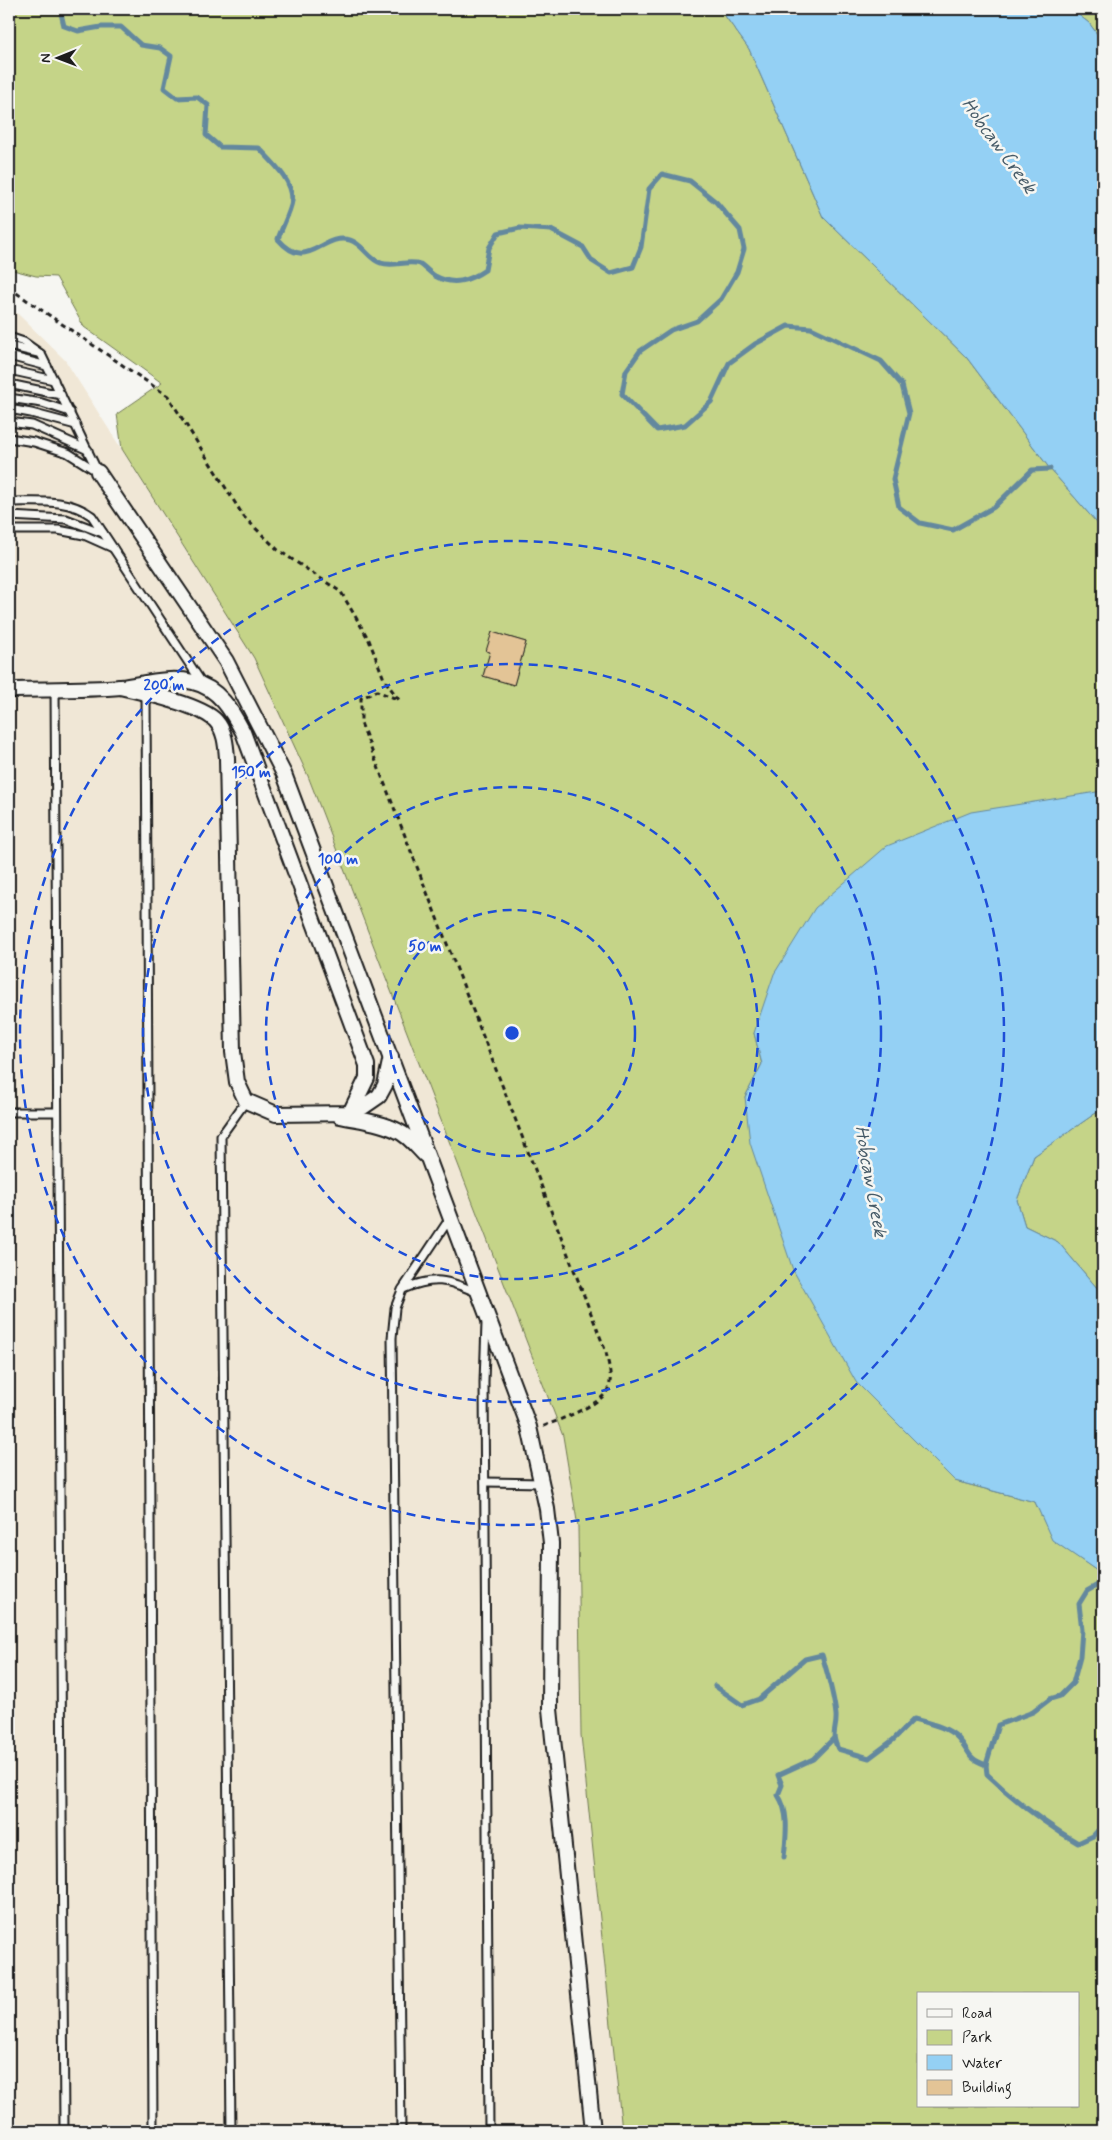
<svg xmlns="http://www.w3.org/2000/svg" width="1112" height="2140" viewBox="0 0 1112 2140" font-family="Mynerve,sans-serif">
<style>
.built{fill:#f0e7d6}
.green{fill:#c5d488;stroke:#707852;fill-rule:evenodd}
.water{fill:#94d0f4;stroke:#64889e}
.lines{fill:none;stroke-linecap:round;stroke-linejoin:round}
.stream{stroke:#64889e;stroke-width:5}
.building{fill:#e3c496;stroke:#1c1c1c}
.lane-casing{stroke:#1c1c1c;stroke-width:11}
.street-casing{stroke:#1c1c1c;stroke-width:18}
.path{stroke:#1c1c1c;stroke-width:3;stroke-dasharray:5 4;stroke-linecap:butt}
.lane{stroke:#f6f6f2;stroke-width:7}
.street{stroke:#f6f6f2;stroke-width:14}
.ring{fill:none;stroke:#1d4ed8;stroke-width:2.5;stroke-dasharray:9 6}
.labels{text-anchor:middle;stroke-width:5;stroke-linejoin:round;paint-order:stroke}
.water-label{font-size:19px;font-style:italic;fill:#465b68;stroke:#f6f6f2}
.centre{fill:#1d4ed8;stroke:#f6f6f2;stroke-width:2.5}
.ring-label{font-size:15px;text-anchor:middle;font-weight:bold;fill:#1d4ed8;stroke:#f6f6f2;stroke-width:5;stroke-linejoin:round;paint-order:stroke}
</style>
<rect width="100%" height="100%" fill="#f6f6f2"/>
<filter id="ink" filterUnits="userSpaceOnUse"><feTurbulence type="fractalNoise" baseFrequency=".02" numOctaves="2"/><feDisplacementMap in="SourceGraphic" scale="10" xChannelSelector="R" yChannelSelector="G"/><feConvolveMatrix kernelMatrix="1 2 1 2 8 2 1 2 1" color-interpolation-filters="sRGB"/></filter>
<g filter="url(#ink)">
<!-- built -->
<path class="built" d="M9,308L18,314L65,360L254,658L308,776L563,1436L578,1527L581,1735L622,2131H9Z"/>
<!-- green -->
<g class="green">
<path d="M9,9H720L749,49L823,217L967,358L1050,469L1103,530V791L1097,793L754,1033L762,1064L745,1097L955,1481L1035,1502L1053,1540L1103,1575V2131H622L581,1735L578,1527L563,1436L308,776L254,658L122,449L117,414L162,383L84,327L56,277L36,276L9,269ZM492,632L526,642L514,685L483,676L490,652ZM918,1994H1078V2106H918Z"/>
<path d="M1071,9H1103V42L1089,23Z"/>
<path d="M1103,1108V1295L1058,1242L1025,1226L1017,1200L1034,1156Z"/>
</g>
<!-- water -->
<g class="water">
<path d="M720,9H1071L1089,23L1103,42V530L1050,469L967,358L823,217L749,49Z"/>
<path d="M1103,791V1108L1034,1156L1017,1200L1025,1226L1058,1242L1103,1295V1575L1052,1540L1035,1502L955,1481L856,1382L793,1270L750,1143L745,1097L762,1064L754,1033L774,974L815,908L887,846L971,812Z"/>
</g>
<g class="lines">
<!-- stream -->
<g class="stream">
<path d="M60,9L64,26L78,31L101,27H121L141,45L160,48L171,56L164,88L177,98L197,97L208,105L206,135L220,147L259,148C272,162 293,180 292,201C291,211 281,229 278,239C308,274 321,232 350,240C362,243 369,260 381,263C393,267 408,260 420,264C425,267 430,273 435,276C453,286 469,281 485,270L489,248L498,233L520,228L551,230L583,247L592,261L611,273L633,267L641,247L649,189L662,174L690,181L716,202L740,230L744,249L737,272L721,299L697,321L671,330L640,351L626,371L622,394L657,430L685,425L711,402L729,363L755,344L788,326L811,328L881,361L902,385L909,413L893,479L899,507L920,523L953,530L994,507L1032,470L1050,469"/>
<path d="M1103,1582L1087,1591L1079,1604L1082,1630L1080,1657L1073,1683L1060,1696L1050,1699L1033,1712L998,1725L986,1765L987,1774C1015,1801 1045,1824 1078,1843L1093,1836L1103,1825"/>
<path d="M715,1686L742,1705L759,1699L805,1659L822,1655C828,1675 834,1695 836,1715C837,1731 830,1732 838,1749L869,1758L893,1740L914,1719C928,1723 948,1727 958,1738C971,1752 966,1758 986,1765"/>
<path d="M784,1857C786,1836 790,1813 778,1795L782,1785L778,1775L813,1759L833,1739"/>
</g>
</g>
<!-- building -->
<path class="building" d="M492,632L526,642L514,685L483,676L490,652L486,651Z"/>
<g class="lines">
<defs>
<g id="lane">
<path d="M9,337L24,342L41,354L98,472"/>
<path d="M9,346L38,353"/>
<path d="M9,356L47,366"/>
<path d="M9,370L54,380"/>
<path d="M9,384L61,395"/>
<path d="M9,398L42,403L70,412"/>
<path d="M9,409L31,413L76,425"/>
<path d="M9,422L32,425L88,450"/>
<path d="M9,438L34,442L68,453L98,472"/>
<path d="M9,502C38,502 68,498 92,516L202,683"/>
<path d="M9,516L66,519L103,533"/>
<path d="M9,530H58L84,535L113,548"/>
<path d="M55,688L64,2131"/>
<path d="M146,693L153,2131"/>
<path d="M9,1112H57"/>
<path d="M403,1289C434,1276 447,1279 478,1293"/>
<path d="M486,1323L484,1382L489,2131"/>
<path d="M485,1482L541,1483"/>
<path d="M231,2131L221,1136L246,1101"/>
<path d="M401,2131L392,1338L395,1308L402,1290L450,1218"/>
</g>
<g id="street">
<path d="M98,472L226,661L284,774L529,1427L547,1509L551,1543L550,1709L593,2131"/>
<path d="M120,687C142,692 202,705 216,721C225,731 226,745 227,758L233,1052L237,1082L246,1101L276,1114L350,1113L363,1107L379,1096L385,1085L391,1057"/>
<path d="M9,690C46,689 84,690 121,687C144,684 169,676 193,682C219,688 232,711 243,732L367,1065V1078L350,1113"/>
<path d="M340,1116C359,1120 381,1122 398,1131C409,1136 417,1147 425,1155"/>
</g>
</defs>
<!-- lane casing -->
<use href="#lane" class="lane-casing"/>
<!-- street casing -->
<use href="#street" class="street-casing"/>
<!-- path -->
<path class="path" d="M9,288L168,396L244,517L278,550L341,592L369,640L384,679L399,700L377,691L361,698V723L606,1352C608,1364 614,1379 607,1391C599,1406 558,1420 542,1427"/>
<!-- lane -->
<use href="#lane" class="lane"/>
<!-- street -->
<use href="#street" class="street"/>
</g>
</g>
<!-- distance rings -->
<g class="ring">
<circle cx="512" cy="1033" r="123"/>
<circle cx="512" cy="1033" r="246"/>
<circle cx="512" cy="1033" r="369"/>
<circle cx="512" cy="1033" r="492"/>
</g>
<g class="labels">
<!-- water labels -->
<g class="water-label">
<text transform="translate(1000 145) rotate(54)" y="7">Hobcaw Creek</text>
<text transform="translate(872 1181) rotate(80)" y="7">Hobcaw Creek</text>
</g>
</g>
<circle cx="512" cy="1033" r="8" class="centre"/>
<g class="ring-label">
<text x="164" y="690">200 m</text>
<text x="251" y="777">150 m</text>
<text x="338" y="864">100 m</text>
<text x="425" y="951">50 m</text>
</g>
<!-- margin -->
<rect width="1112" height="2140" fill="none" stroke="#f6f6f2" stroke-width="30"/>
<rect x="15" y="15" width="1082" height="2110" fill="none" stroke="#1c1c1c" stroke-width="2" filter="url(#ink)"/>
<!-- legend -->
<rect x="917" y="1992" width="162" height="115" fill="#f6f6f2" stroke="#9f9f9c"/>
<rect x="927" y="2009" width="25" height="8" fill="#f6f6f2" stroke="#9f9f9c"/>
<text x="962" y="2018" font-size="15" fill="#1c1c1c">Road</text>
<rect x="927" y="2030" width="25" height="15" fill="#c5d488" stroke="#9f9f9c"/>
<text x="962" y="2042" font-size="15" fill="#1c1c1c">Park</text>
<rect x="927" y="2055" width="25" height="15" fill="#94d0f4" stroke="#9f9f9c"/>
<text x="962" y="2068" font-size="15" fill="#1c1c1c">Water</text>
<rect x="927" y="2080" width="25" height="15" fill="#e3c496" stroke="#9f9f9c"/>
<text x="962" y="2092" font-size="15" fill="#1c1c1c">Building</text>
<!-- north arrow -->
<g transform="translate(58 58) rotate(269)" stroke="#f6f6f2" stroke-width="4" paint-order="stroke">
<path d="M0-4L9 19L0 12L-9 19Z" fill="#1c1c1c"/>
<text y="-8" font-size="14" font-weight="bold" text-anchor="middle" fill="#1c1c1c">N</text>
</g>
</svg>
